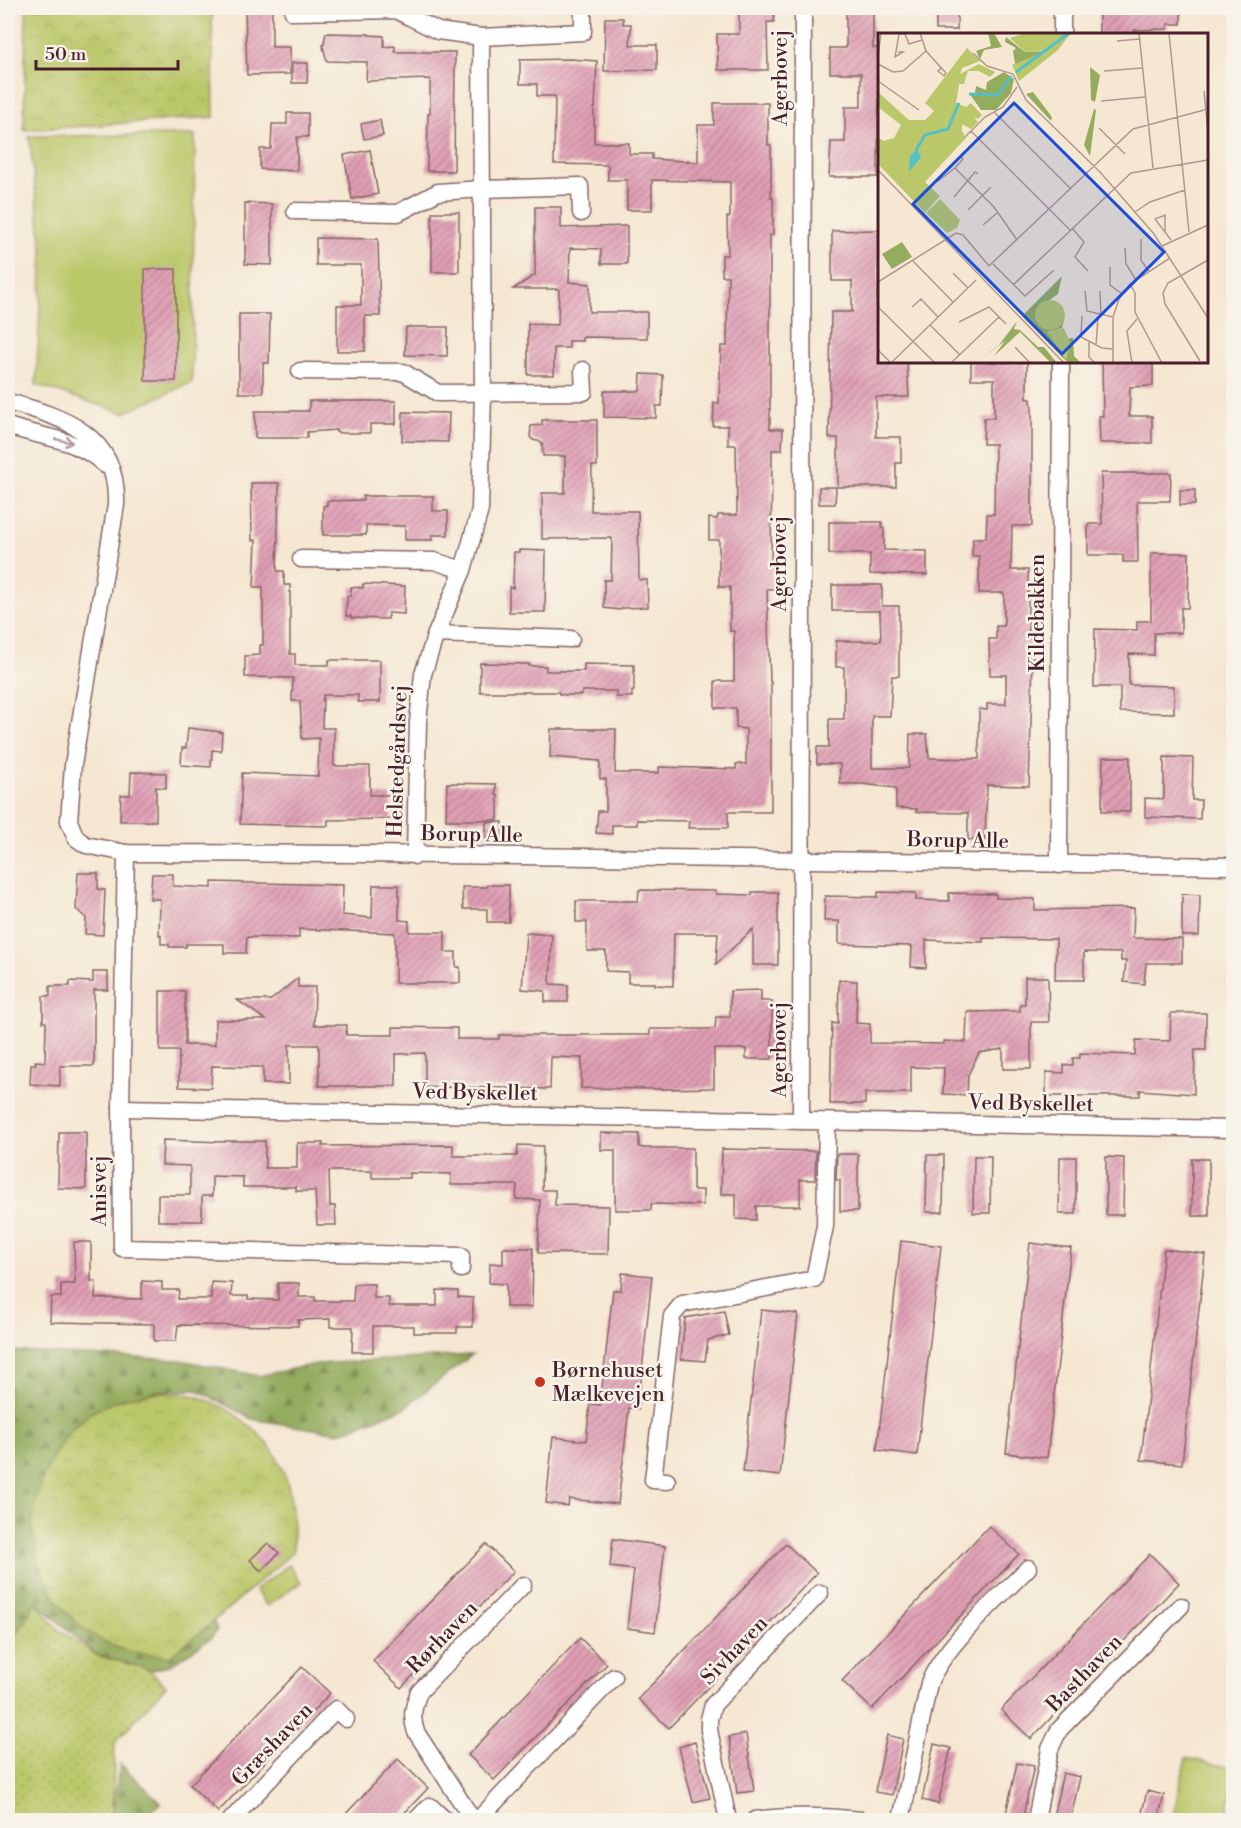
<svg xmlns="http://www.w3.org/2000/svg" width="1241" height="1828" viewBox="0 0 1241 1828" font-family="'Libre Bodoni',serif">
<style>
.grass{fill:#bbc86a;stroke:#82744a;stroke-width:1.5}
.forest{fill:url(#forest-firs);stroke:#6f6644;stroke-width:1.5}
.park{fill:url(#park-crowns);stroke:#82744a;stroke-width:1.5}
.garden{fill:url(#garden-dots);stroke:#82744a;stroke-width:1.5}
.building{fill:url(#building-hatch)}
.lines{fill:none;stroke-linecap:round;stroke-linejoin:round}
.street-casing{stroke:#866565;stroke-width:19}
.street{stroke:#fff;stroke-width:16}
.oneway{stroke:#ae9aa0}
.poi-dot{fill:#c8321e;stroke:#f7f3e8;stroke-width:2}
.labels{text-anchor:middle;stroke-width:5;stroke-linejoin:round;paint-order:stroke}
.street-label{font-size:21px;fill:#4a1f2b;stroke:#f7f3e8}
.poi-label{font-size:21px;fill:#4a1f2b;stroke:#f7f3e8;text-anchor:start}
.inset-river{fill:none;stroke:#52bfc9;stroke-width:3}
.inset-road{fill:none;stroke:#b1978f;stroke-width:1.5}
.view{fill:#1d4ed8;fill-opacity:0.15;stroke:#1d4ed8;stroke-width:3}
.inset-edge{fill:none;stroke:#4a1f2b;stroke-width:3}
</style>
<defs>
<pattern id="forest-firs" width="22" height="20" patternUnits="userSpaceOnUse" patternTransform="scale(1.5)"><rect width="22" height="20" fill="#94ac5e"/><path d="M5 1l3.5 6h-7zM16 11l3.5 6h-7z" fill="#7b8b4e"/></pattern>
<pattern id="park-crowns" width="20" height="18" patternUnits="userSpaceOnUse" patternTransform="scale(1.5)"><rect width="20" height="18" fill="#bbc86a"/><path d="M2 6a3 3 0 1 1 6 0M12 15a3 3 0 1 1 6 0" fill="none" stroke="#a2ab5c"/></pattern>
<pattern id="garden-dots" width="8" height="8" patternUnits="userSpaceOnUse" patternTransform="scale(1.5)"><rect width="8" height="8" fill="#bbc86a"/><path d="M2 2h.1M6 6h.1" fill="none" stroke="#a2ab5c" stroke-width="1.8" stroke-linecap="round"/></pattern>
<pattern id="building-hatch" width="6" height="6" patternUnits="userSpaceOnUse" patternTransform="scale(1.5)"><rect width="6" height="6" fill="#e09fb5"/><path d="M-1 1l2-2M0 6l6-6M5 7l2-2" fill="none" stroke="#b88193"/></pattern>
</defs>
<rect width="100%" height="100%" fill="#f7f3e8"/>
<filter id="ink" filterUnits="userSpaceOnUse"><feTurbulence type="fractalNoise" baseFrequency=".0167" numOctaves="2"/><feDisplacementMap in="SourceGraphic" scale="12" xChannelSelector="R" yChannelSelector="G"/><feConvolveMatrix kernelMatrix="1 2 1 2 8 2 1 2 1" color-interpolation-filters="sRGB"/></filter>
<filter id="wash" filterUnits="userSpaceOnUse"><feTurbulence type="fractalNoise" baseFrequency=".008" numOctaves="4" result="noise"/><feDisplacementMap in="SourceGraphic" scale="24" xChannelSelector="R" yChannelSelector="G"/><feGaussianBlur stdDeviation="1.35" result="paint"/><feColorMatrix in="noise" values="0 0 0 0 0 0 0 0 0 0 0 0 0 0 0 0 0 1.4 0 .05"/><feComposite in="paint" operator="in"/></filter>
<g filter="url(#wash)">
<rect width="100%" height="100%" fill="#f5e7d2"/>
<!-- grass -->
<g class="grass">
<path d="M195,135L192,382L124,413L36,385L43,253L29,136Z"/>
<path d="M289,1565L301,1582L267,1606L255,1590Z"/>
<path d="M1186,1758L1233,1768V1784L1226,1820H1172Z"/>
</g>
<!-- forest -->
<g class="forest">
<path d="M8,1351L180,1360L259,1376L316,1364L472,1355L404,1408L339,1433L252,1419L198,1390L157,1391L127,1399L217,1630L211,1638L172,1664L153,1670L97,1655L36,1602L8,1649Z"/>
<path d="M120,1764L161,1803L142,1820H104L112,1812Z"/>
</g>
<!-- park -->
<g class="park">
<path d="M26,8H212L214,117L24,130Z"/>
<path d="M163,1392C173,1393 185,1393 195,1396C230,1406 266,1433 281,1466C294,1492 293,1524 293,1552L208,1626L169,1657C152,1654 125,1653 111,1645C70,1626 44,1591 36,1547C35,1540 32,1532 32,1525C33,1501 41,1480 52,1460C61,1441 75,1423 93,1412C115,1399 138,1394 163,1392Z"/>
</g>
<!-- garden -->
<path class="garden" d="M36,1602L57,1628L96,1655L148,1669L166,1686L115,1742L112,1812L104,1820H8V1649Z"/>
<g id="blocks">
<!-- building -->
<g class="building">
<path d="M245,8H272V47H290V74L247,75Z"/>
<path d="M739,8H774V22H767L768,70H718L717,34H739Z"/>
<path d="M846,8H873V48H879L878,177H829L831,142H845V107H861V73H830V48H846Z"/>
<path d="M1099,8H1181V24H1168V29L1134,30V34H1099Z"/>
<rect x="936" y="14" width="21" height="16"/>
<path d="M605,18H623V24H631L630,45H657V70L604,71Z"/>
<path d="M326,33L369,34V35L384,36V47L395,46V52H455L454,171H427L428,114H430V79L366,81L367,62L327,61L323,47Z"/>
<path d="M570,59L597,61L595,108H594V143H629V154H652V159L698,162V125H714V103H768V145H771V198H773V235H770V429H783L782,450H772L771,568H775L776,589H767L770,682H771V812H728V828H688L689,821L637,820V825H612V834L596,833L598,811H606V779H600V761L550,757L551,729H616L615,773H659V767L736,769V764H746V729L736,728V708H715V681H734V631H730V587H719V540H709V518L717,519L718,515H737L736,445H728V426H713L714,403H719L721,346H727L728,276H722V255H728L727,217H730V182L652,180V210H627V180H608V165L554,164L555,96H537V84H520V60Z"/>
<path d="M292,63H308L307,83H292Z"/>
<path d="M287,113H308V137H297V171L260,169V149H271L272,124H287Z"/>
<path d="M380,120L383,136L364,139L361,124Z"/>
<path d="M370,150L378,194L352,199L344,155Z"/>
<path d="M245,203L272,204V265L245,264Z"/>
<path d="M535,207H561V228L627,226V264H601V249L570,248L569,282L590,284L589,312H647V338L582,337V341H569V348H554V375H528V324L558,325L559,289H513L535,275Z"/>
<rect x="432" y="212" width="27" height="60"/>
<path d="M879,230V293H877V323H879V362L907,363L909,397H876V437H901V463H896V487H838V438H829L831,312H852V281H832V231Z"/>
<path d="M316,238L378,239L380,316H365V351H337V305H361V265H316Z"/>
<rect x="145" y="269" width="31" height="112"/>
<path d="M239,314H270L269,363H263V393H239Z"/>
<path d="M406,327H448L447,356L405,355Z"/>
<path d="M971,362H1027V399H1031L1032,410V526H1012L1011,570H1028V639H1033V659L1029,786L987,785L985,840H968V813L916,812L917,809L896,808V788L862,784H840V764H817V747H829V719H844V667H836V641H881L880,611H832V585H882V606H899V676H892L890,716H872V768H909L910,734H927L929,758L979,759V709L987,710V704H1006V675H990L989,639H996V626H1004V593H979V556H972L973,538H986L987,514H994L995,444H983L984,418H994V379H971Z"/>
<path d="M1102,362H1153V386L1130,387L1129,416H1152V443H1100L1099,416H1103Z"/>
<path d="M641,374L663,375L662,406H656V418L604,417V391H640Z"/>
<path d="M309,401H396V424H370V433H341L336,432V430L307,432V438H255V411H309Z"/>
<path d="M403,412L449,413L448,442L402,441Z"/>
<path d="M542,420H597V466H592L591,511H638L639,580H647L648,607L623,608L620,610L604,608V580H611L612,538L542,539V493H565V456H543L542,442L533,440L530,437L531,426L542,425Z"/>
<path d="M1101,473H1171L1170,501H1137L1138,562H1123V555H1088V524H1102Z"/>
<path d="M251,483H279L277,571H284V585H290V654H295V665H329V660H380V702H358V695H323L322,728H334V766H370V795H391V819L328,820V826L240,824L242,773L318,776L319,738L302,739L300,701H292L293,678L245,677V656L260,655V645H263V587H254L256,540L252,541Z"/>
<path d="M819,487H836L835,504H819Z"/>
<rect x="1180" y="490" width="15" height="15"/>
<path d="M363,496H433V511H448V535H432V540H405V526L366,525V535H323V506L327,505V501L363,500Z"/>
<path d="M829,522H882V528L884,529V550L927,551V575L870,574V554H829Z"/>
<path d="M519,550L546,551L545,612H509V587L513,588L514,552H519Z"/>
<path d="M1151,553H1189L1188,608H1181V633H1154V655L1129,654V685L1174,686V713L1120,712V687H1094L1095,629L1137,630V621H1151Z"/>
<path d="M363,584L405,586L404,614L388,613V619L351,618V616H346L347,596H351V587L363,588Z"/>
<path d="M480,663L529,664V666H546V671H584V664L634,665V691H632V697H616V691H582V695H566L559,694V692H480Z"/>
<path d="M188,728L222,732L221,751L212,750L211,767L181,765L182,748H186Z"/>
<path d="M1103,757H1130V812L1102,811Z"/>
<path d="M1164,757L1193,758L1192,800H1201L1200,819L1145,817V798L1164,799Z"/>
<path d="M131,772L166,773V788L156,787V821H120L121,795H130Z"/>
<path d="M447,783L496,784V795H498V820H446Z"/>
<path d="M486,822H503L502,839H486Z"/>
<path d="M78,873H98V889L105,890L103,935L85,934L86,918L76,909Z"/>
<path d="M152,874H173V886L212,888V882L343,885L342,915L372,918L373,885H399V920L409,921V932H445V952H456V967H460V983H395V933L299,929V938L247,937L246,953H224V944H186V947H169V944H161V935H159L160,899H150Z"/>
<path d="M487,885H509V922H487V909H463L462,887H487Z"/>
<path d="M639,890L716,891V894L752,895V892H778V965H753V929L716,964L718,933H674L673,986L655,985V983H628V972L606,971V951H587V922H576V901H638Z"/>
<path d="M878,892L916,893V900L949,901V893L996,894V898L1035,899V910L1134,908L1133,938L1182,939V963H1146L1144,984L1124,982L1126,961H1121V953L1084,952V980H1055L1056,939L983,938V942L926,940V968L911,967L912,946L839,944V921H824L825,896L878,897Z"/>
<path d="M1182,894L1200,895L1199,936H1182Z"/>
<path d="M526,933L552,935L550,984L568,985V1002H545V991L522,989Z"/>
<path d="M93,972H108V990H94V1066H60V1086L30,1084L31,1064H36L35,1061L45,1062L46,1022H43V996H50V986H70V981L93,982Z"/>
<path d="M1025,977H1048L1049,1022H1031V1069H1003V1049L979,1053L968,1075L967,1095L943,1094L944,1068L911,1067V1093H865V1104H830L832,1023L838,1024L839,980L857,981L856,1023L870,1024V1043L944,1044V1041L966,1042L967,1012L1020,1011V1004H1025Z"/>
<path d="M298,978V987H315L314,1025H347L346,1035H393V1027L457,1028V1039H499V1035H650V1029H715L716,1017H730V991L761,990V1001H772V1059H746V1049H714V1088L664,1089L581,1088L582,1058L551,1057L550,1089L509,1088L425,1087V1053L396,1054V1086H319V1045H289V1084H263V1067L212,1066L211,1088L179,1087V1051H160V991H185V1045H215V1020H266L237,1000H271Z"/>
<path d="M1171,1013H1206V1050H1195L1194,1094L1140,1090V1096H1046V1072L1064,1073V1065H1073V1058H1080V1053L1135,1055L1136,1040L1170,1041Z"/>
<path d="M59,1132H86V1189L58,1188Z"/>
<path d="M601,1133L639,1134V1147L643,1148H693V1190H703V1205L651,1204V1210H615V1150H601Z"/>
<path d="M163,1140L225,1142V1141H265V1168H297V1143H323L322,1146L453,1145V1156H517L518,1145L543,1146L542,1190H555V1205L609,1206L608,1254L538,1253L540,1200L516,1199L517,1185H451V1174L410,1173V1178H372V1171H329L330,1206H335L336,1225H317L315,1191H296V1187H243V1177L212,1176V1196H202V1221H158V1195H190V1166L162,1165Z"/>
<path d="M722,1149L816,1151L815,1180H800V1206H756V1220L736,1219V1194H721Z"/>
<path d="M837,1154H858V1211H840V1180H836Z"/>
<path d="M927,1155H944L943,1212H926Z"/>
<path d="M974,1156H991L990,1213H973Z"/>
<path d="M1060,1157H1076V1214H1059Z"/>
<path d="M1106,1157L1124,1158L1123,1215H1106Z"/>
<rect x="1192" y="1159" width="17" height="57"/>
<path d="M901,1241L941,1246L917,1455L877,1450Z"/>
<path d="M74,1242H91V1281H96L95,1298L142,1299V1281L162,1282V1290H179L178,1299H211V1282L232,1283L231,1296H248V1299L278,1300V1283H299V1297H315V1301H353L354,1284H374V1298H389V1306H437V1290L458,1291V1297L473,1298V1327H457V1333H414V1326H373V1352H352L353,1327H330V1319L298,1320V1326L178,1325L176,1341H154V1324L50,1322L51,1297H61V1284H75Z"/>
<path d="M1030,1243L1071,1248L1047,1458L1006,1453Z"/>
<path d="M503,1248H533L532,1307H506V1284L489,1283L490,1263L503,1264Z"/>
<path d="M1164,1249L1205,1254L1182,1464L1141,1460Z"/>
<path d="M622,1273L652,1276L638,1409L629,1408L618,1504L569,1499L568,1506L546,1503L553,1437L586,1441L590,1404L600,1405L613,1290H621Z"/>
<path d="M761,1310L798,1314L780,1476L743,1472Z"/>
<path d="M724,1311L729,1335L708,1340L705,1361L681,1359L685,1318Z"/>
<path d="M989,1526L1019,1554L872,1709L842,1681Z"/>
<path d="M613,1539L665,1546L655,1632L627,1628L634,1570L610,1567Z"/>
<path d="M268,1543L279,1553L261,1571L250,1560Z"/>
<path d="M486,1544L514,1571L401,1688L373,1661Z"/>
<path d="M786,1544L817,1573L669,1728L638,1699Z"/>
<path d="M1150,1554L1179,1583L1031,1739L1001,1710Z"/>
<path d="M580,1638L607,1664L494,1780L468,1755Z"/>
<path d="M302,1667L330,1693L218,1812L190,1785Z"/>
<path d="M746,1734L754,1791L737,1793L729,1737Z"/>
<path d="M887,1735L903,1739L892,1795L875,1792Z"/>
<path d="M695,1742L710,1798L693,1802L679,1747Z"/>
<path d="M934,1744L951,1748L938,1804L922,1800Z"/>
<path d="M398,1759L428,1788L397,1821H339Z"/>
<path d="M1017,1763L1034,1766L1022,1821L1005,1818Z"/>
<path d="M1063,1773L1080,1777L1070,1821H1052Z"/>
<path d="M1147,1791L1164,1795L1158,1821H1140Z"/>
</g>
</g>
</g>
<g filter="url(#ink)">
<use href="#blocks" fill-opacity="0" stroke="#866565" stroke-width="1.5"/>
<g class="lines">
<defs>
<g id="street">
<path d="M293,12L396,10L438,31L481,37L583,32V8"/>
<path d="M1062,34V8"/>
<path d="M295,211L398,213L438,192L482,189L580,186L581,213"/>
<path d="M300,371L403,372L438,393L584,392L583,370"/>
<path d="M8,402C64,417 119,435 116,505L73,765L69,821L76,838L86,845L126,853L367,854L1234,866"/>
<path d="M8,426C45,439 75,437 105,465"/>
<path d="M301,559L434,561L463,570"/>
<path d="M436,634L571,639"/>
<path d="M126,853L121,1108L122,1248L461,1256V1269"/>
<path d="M415,856L418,722L423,674L436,634L463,570L480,510L483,394L481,37"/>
<path d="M1059,865L1061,362"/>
<path d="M121,1108L1234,1129"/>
<path d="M801,1121L803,8"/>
<path d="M667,1481L653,1480L672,1316L682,1304L814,1279L825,1226L827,1122"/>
<path d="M231,1820L336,1709L346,1719"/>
<path d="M416,1820L430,1806L445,1820"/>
<path d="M473,1820L416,1732C411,1717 413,1707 419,1692L523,1585"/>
<path d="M478,1820L614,1677"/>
<path d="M728,1820L709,1730V1719L713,1705L820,1593"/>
<path d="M755,1820C790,1815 826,1816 861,1820"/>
<path d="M901,1820L929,1683C946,1643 997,1600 1028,1568"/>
<path d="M1036,1820L1050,1749L1059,1730L1181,1606"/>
</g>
</defs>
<!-- street casing -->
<use href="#street" class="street-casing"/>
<!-- street -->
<use href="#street" class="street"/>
</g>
<!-- one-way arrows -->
<defs><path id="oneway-shaft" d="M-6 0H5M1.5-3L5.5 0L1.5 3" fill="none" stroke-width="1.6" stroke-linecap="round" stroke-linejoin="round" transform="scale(1.5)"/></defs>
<use class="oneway" href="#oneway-shaft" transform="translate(64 441) rotate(12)"/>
</g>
<!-- markers -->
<circle class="poi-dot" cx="540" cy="1382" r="6"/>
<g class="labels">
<!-- street labels -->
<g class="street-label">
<text transform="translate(780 78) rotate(-90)" y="7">Agerbovej</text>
<text transform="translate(779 564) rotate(-90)" y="7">Agerbovej</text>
<text transform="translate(1037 613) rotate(-90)" y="7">Kildebakken</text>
<text transform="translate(397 761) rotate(-88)" y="7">Helstedgårdsvej</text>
<text transform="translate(472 834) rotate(1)" y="7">Borup Alle</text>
<text transform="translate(958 840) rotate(1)" y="7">Borup Alle</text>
<text transform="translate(779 1050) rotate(-90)" y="7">Agerbovej</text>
<text transform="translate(475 1092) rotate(1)" y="7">Ved Byskellet</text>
<text transform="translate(1031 1103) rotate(1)" y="7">Ved Byskellet</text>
<text transform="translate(99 1191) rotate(-90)" y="7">Anisvej</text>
<text transform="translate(442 1637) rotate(-46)" y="7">Rørhaven</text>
<text transform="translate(734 1650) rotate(-46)" y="7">Sivhaven</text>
<text transform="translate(1084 1673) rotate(-46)" y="7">Basthaven</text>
<text transform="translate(272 1744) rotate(-46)" y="7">Græshaven</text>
</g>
<!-- poi labels -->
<g class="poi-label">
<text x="552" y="1377">Børnehuset<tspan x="552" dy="24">Mælkevejen</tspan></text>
</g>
</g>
<!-- overview -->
<g transform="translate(878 33)">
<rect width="330" height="330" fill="#f5e7d2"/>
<path d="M148,0H193L180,17L141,48L134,32L169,17L147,19L132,5ZM101,31L117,39L112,44L101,38H90L86,51H81L78,70L88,74L93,70L104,82L100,86L96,84L100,89L93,96L84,91V98L67,91L82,41ZM62,166L82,187L79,195L69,200L48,180Z" fill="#bbc86a"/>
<path d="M110,0H116L124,14L106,17L102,26L98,18L113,13ZM128,4L147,19L169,18L137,31L135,18L138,15L127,9ZM212,34L222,42L217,69L213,67ZM126,39L136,46L133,60L118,77H103L91,60H97L98,53L108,57L109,49ZM155,59L174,84L173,88L148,61ZM216,76L218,77L212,123L206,112ZM24,209L34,224L14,236L4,221ZM184,243L180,261L160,275L186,287L184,295L169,299L192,310L189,306L195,305L196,323L203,330H191L185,325L144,283ZM139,288L136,296L142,297L160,314H166L179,330H173L142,299L116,323L127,308L97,330L121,312Z" fill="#94ac5e"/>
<path d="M89,15L102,28L84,35L67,91L84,98L88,105L47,149L62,163L47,180L0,131V104L5,108L16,105L23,92L0,74V59L31,87H47L56,78L47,70ZM157 282a15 15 0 1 1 30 0a15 15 0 1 1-30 0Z" fill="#bbc86a"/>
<path d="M186,295L192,310L188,327L169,299Z" fill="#bbc86a"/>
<path d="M39,116L43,124L31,139L32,123Z" fill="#52bfc9"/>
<path class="inset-river" d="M138,39L191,0M91,61L120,62L133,43M38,117L47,102L70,96L81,70"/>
<path class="inset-road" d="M42,0L48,18L68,40L66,43L60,38L63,35M261,0L275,135M291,0L311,199M239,8L261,6M20,19H25L17,24L21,1H27L31,11L44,7M95,20L109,33L135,41L148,67L222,139L276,201L330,285M0,24L3,0M0,31L15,39L25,38L48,18M226,38L264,35M0,48L41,77M326,58L330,99M223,68L267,64M116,79L192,155M221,95L247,121M93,98L192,197M87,104L107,84L125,74L139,54M77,135L116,174L139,207M0,137L186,330M60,148L77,135L85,126L83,124M76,164L97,139L100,141M90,177L113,154M257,179L272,169L307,157M105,192L119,180M58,194L79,216M194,195L206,209L197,224L210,238M287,199V182L277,186L287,199L293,207M263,206V227L271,239M284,213L330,192M247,215L248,231L258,247M35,228L75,269M115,231L147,263L176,237M232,234V252L244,261M75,240L90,255M0,249L78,200L85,202L111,233L255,96L330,76M252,251L257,260V279L284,330M135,252L253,140L330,127M207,258L209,278L235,284M222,258L223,282M0,274L57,330M34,274L43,266L60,284M204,283L203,304L224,315L235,316M81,289L111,274L128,291M52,292L82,322M211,309V324L217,330M218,313L220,284M137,314L152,330M0,317L13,330L98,247M322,328L287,271L285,260L290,250L330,227M73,330L121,284M235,330V284L241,266L252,251L292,225M254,330L249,298L259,286"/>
<path class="view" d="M136,70L286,219L184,321L35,171Z"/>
<rect width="330" height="330" class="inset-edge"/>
</g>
<!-- margin -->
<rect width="1241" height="1828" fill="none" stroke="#f7f3e8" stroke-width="30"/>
<!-- scale -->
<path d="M36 60v9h142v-9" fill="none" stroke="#4a1f2b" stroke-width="3"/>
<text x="45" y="60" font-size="18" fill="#4a1f2b" stroke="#f7f3e8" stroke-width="4.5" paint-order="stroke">50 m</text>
</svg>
